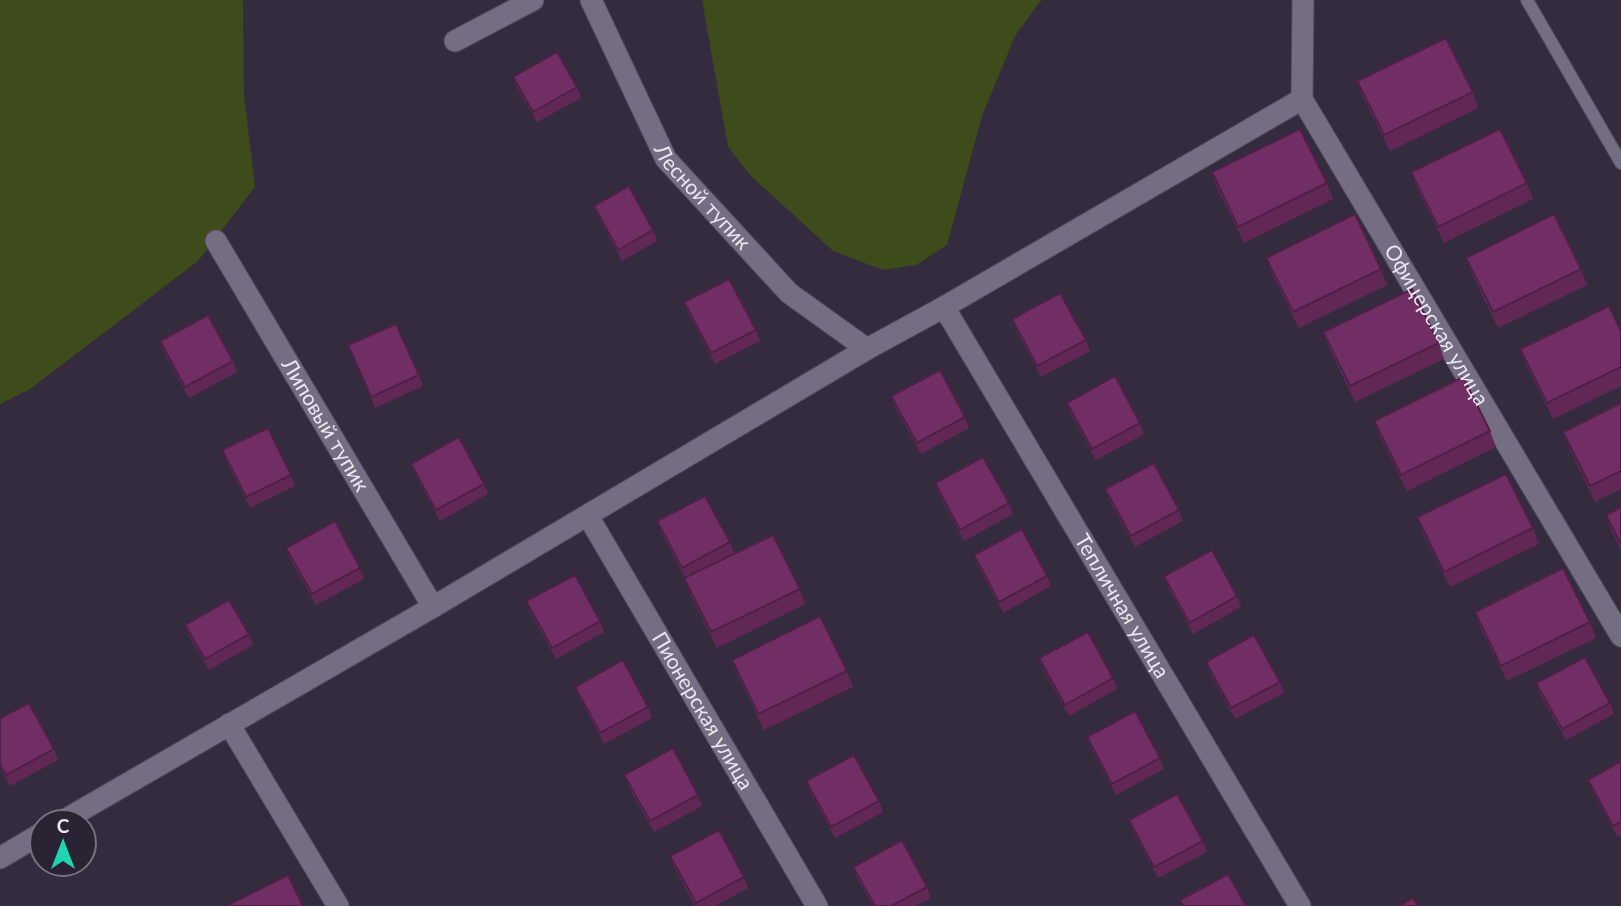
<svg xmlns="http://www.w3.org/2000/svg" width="1621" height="906" viewBox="0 0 1621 906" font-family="Lato,sans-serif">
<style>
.green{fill:#3e4b1b}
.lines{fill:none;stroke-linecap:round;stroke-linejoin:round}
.lane-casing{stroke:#514b5a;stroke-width:14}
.street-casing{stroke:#514b5a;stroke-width:23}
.lane{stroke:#756d81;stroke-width:12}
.street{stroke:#756d81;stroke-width:21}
.wall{fill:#612856}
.building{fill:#712e64;stroke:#4f2046;stroke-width:2}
.labels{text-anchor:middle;stroke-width:5;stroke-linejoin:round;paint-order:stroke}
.street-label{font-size:21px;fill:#eae6f2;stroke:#2a2334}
</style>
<rect width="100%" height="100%" fill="#342c3e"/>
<!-- green -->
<g class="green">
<path d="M0,0H243L244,95L255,187L198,261L30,389L0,404Z"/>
<path d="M702,0H1041L1015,36L982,116L947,245L916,265L883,270L833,251L751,176L728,147Z"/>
</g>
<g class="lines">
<defs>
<path id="lane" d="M1527,0L1621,163"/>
<g id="street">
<path id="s1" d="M591,0L666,159L789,293L867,349"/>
<path id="s2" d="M1303,0L1302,99L1621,636"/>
<path d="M455,41L533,0"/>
<path id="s3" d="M216,241L433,607"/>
<path id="s4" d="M944,307L1300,906"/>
<path id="s5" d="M588,516L817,906"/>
<path d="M229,724L338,906"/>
<path d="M61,822L433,607L867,349L944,307L1302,99"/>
<path d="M0,858L42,833"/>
</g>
</defs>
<!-- lane casing -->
<use href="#lane" class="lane-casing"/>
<!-- street casing -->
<use href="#street" class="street-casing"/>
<!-- lane -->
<use href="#lane" class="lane"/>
<!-- street -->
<use href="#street" class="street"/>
</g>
<!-- wall -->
<g class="wall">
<path d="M513,77L577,87L581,98L537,122L517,88Z"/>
<path d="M1357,81L1473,92L1478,108L1390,151L1363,97Z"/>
<path d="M1212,172L1327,183L1333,199L1244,243L1217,188Z"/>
<path d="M1411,172L1527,183L1533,199L1444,243L1417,188Z"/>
<path d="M594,206L653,230L657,241L622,261L598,216Z"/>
<path d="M1266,258L1381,269L1387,285L1299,328L1272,274Z"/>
<path d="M1466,258L1581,269L1587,285L1498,328L1472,274Z"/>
<path d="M684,302L756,330L760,341L715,364L688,313Z"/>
<path d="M1012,319L1086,340L1090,351L1041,377L1016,330Z"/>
<path d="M1621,331V386L1553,419L1526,365L1520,349Z"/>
<path d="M1323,332L1439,343L1444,359L1355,402L1329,348Z"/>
<path d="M160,341L233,361L237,372L189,398L164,352Z"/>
<path d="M348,345L419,375L423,386L375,408Z"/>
<path d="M891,396L965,417L969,428L921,454L895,407Z"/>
<path d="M1067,403L1140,423L1144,434L1096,460L1071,414Z"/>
<path d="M1621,403V489L1595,502L1569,448L1563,432Z"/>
<path d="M1374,421L1490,431L1496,447L1407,491L1380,437Z"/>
<path d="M222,450L291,475L295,486L250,508L226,461Z"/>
<path d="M411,464L484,484L488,494L440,521L415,474Z"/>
<path d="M935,483L1009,503L1013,514L964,541L939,494Z"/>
<path d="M1105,489L1179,510L1183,521L1135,547L1109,500Z"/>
<path d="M1621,507V550L1611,530L1606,515Z"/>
<path d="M1417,517L1533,528L1539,544L1450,587L1423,533Z"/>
<path d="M657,521L730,542L734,553L800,589L805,604L717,648L690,594L684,578H685L661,532Z"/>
<path d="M286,548L360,568L364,579L316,605L290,559Z"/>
<path d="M974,555L1047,576L1051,586L1003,613L978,566Z"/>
<path d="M1164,576L1237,596L1241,607L1193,634L1168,587Z"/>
<path d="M526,601L600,621L604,632L556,659L530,612Z"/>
<path d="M1475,612L1590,622L1596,638L1507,681L1480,627Z"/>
<path d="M185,625L249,634L253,645L209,670L189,636Z"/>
<path d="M1039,658L1113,678L1117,689L1069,716L1043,669Z"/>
<path d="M732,660L847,671L853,687L764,730L738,676Z"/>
<path d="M1206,662L1280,682L1284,693L1235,719L1210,673Z"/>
<path d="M1536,683L1610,703L1614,714L1566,740L1540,694Z"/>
<path d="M575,687L648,707L652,718L604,744L579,697Z"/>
<path d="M0,718L54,749L58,760L10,786L0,768Z"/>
<path d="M1087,737L1160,758L1164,769L1116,795L1091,748Z"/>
<path d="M1621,761V835L1617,837L1592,790L1588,780Z"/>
<path d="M624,775L698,795L702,806L654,832L628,786Z"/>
<path d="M806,781L879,801L883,812L835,838L810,792Z"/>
<path d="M1129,820L1203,841L1207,852L1158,878L1133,831Z"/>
<path d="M670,856L744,877L748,888L715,906H695L674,867Z"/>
<path d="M853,867L927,887L931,898L915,906H873L857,878Z"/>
</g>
<!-- building -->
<g class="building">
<path d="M1446,38L1473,92L1384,135L1357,81Z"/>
<path d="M557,52L577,87L533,112L513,77Z"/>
<path d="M1300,129L1327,183L1238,227L1212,172Z"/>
<path d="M1500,129L1527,183L1438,227L1411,172Z"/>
<path d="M629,186L653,230L618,250L594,206Z"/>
<path d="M1355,214L1381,269L1293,312L1266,258Z"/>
<path d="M1554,214L1581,269L1493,312L1466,258Z"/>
<path d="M729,279L756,330L711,353L684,302Z"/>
<path d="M1412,289L1439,343L1350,386L1323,332Z"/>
<path d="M1060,293L1086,340L1037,366L1012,319Z"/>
<path d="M1609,306L1621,331V367L1547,403L1520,349Z"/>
<path d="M208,315L233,361L185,387L160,341Z"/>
<path d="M396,324L419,375L371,397L348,345Z"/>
<path d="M940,370L965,417L917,443L891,396Z"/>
<path d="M1115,376L1140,423L1092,449L1067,403Z"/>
<path d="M1463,377L1490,431L1401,475L1374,421Z"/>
<path d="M1621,403V471L1590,486L1563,432Z"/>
<path d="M268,428L291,475L246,497L222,450Z"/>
<path d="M459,437L484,484L436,510L411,464Z"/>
<path d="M983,457L1009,503L960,530L935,483Z"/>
<path d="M1154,463L1179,510L1131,536L1105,489Z"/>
<path d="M1506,474L1533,528L1444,572L1417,517Z"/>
<path d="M705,496L730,542L682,568L657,521Z"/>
<path d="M1621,507V545L1606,515Z"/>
<path d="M335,521L360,568L312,594L286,548Z"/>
<path d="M1022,529L1047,576L999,602L974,555Z"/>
<path d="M773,535L800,589L711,632L684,578Z"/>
<path d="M1212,550L1237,596L1189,623L1164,576Z"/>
<path d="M1563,568L1590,622L1501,666L1475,612Z"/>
<path d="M575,575L600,621L552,648L526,601Z"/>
<path d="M229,600L249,634L205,659L185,625Z"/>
<path d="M820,616L847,671L758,714L732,660Z"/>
<path d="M1088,632L1113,678L1065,705L1039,658Z"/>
<path d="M1254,635L1280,682L1231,708L1206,662Z"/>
<path d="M1585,657L1610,703L1562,729L1536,683Z"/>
<path d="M623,660L648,707L600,733L575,687Z"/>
<path d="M29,703L54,749L6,775L0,765V718Z"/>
<path d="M1135,711L1160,758L1112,784L1087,737Z"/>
<path d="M673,748L698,795L650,821L624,775Z"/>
<path d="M854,755L879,801L831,827L806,781Z"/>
<path d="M1621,761V822L1613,826L1588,780Z"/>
<path d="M1177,794L1203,841L1154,867L1129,820Z"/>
<path d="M719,830L744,877L696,903L670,856Z"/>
<path d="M902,840L927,887L891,906H875L853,867Z"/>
<path d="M1228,874L1246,906H1183L1180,900Z"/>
<path d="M288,875L303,906H226Z"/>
<path d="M1413,898L1418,906H1399Z"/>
</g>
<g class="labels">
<!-- street labels -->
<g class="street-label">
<text dy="7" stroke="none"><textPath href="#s1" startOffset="228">Лесной тупик</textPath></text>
<text dy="7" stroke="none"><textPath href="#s2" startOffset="362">Офицерская улица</textPath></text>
<text dy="7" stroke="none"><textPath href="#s3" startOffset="214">Липовый тупик</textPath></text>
<text dy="7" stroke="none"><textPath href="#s4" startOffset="348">Тепличная улица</textPath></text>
<text dy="7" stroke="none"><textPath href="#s5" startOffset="226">Пионерская улица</textPath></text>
</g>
</g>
<!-- north arrow -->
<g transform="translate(63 843)"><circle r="33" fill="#2a2334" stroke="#777180" stroke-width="2"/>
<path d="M0-5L12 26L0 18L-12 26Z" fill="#1ed5b0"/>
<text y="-10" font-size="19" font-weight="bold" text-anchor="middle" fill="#eae6f2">С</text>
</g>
</svg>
